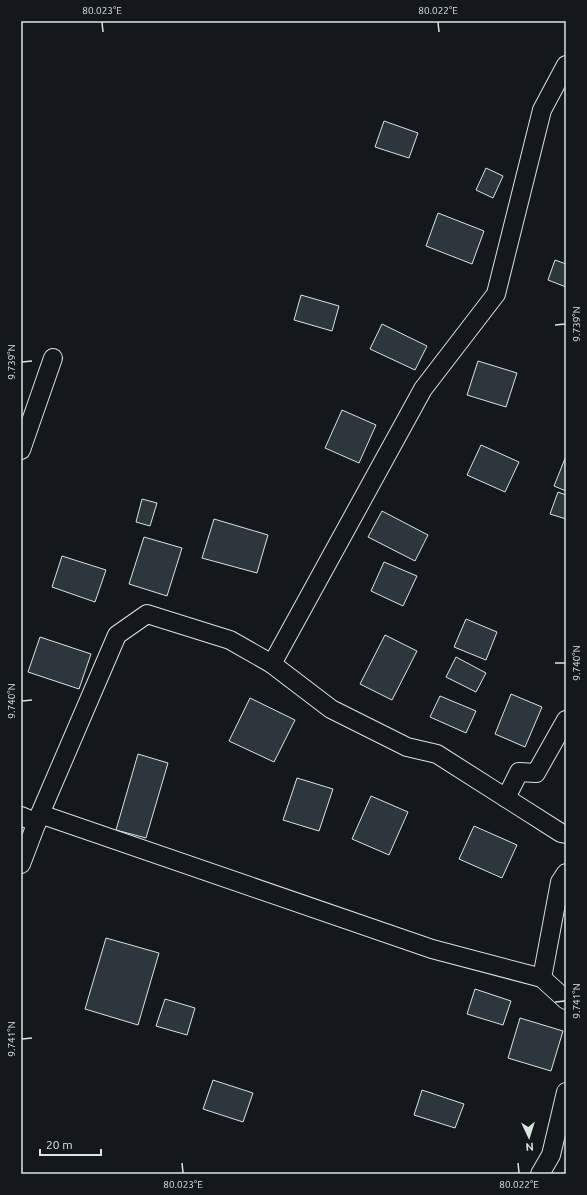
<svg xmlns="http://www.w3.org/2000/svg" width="587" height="1195" viewBox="0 0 587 1195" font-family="Ubuntu,sans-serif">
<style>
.building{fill:#2c363c;stroke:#d8e6dc}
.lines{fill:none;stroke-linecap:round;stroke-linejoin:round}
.street-casing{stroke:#d8e6dc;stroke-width:20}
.street{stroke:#14181c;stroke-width:18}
.ticks{fill:none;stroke:#d8e6dc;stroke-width:1.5}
.neatline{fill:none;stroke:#d8e6dc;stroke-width:1.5}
.ticks-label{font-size:10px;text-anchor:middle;fill:#d8e6dc}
</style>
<rect width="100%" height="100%" fill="#14181c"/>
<!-- building -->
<g class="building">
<path d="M384,121L418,133L409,158L375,147Z"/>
<path d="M486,168L503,176L493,198L476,190Z"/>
<path d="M438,213L484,231L472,264L426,246Z"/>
<path d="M555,260L566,264V287L548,280Z"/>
<path d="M301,295L339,306L332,331L294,320Z"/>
<path d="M382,324L427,346L415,370L370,349Z"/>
<path d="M478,361L517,373L506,407L467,395Z"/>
<path d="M342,410L376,425L359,463L325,448Z"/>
<path d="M481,445L519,462L505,492L467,475Z"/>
<path d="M566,456V491L554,486Z"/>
<path d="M558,492L566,495V519L550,514Z"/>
<path d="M142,499L157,503L150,526L136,522Z"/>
<path d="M382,511L428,535L415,561L368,537Z"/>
<path d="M214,519L268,535L257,573L202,558Z"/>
<path d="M144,537L182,548L167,596L129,584Z"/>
<path d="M62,556L106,570L95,602L52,587Z"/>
<path d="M384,562L417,576L403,606L371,591Z"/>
<path d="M466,619L497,632L486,660L454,647Z"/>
<path d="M385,635L417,651L392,700L360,684Z"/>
<path d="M40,637L91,654L79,689L28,672Z"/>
<path d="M456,657L486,673L476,692L446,677Z"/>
<path d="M511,694L542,707L525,747L495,734Z"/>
<path d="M440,696L476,711L466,733L430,717Z"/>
<path d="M250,698L295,720L274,762L229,741Z"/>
<path d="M138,754L168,763L146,838L116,830Z"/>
<path d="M297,778L333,789L319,831L283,820Z"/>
<path d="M371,796L408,812L389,855L352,839Z"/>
<path d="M474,826L517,845L502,878L459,859Z"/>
<path d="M106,938L159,953L138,1025L85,1009Z"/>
<path d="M475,989L511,1001L503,1025L467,1014Z"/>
<path d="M165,999L195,1008L187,1035L156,1026Z"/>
<path d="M520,1018L563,1031L551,1071L508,1058Z"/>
<path d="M213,1080L253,1093L243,1122L203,1109Z"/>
<path d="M422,1090L464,1104L455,1128L414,1115Z"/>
</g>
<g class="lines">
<defs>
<g id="street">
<path d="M566,65L542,110L496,294L423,389L272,664L331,709L407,747L437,754L561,833L566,834"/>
<path d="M21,450L53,358"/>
<path d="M506,798L519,772L536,773L566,720"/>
<path d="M40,814L432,949L542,978"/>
<path d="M21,816L37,823"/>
<path d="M21,864L40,814L117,635L147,614L230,640L272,664"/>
<path d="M566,873L560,882L542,978L566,1000"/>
<path d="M540,1174L551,1155L566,1092"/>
</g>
</defs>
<!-- street casing -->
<use href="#street" class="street-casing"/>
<!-- street -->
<use href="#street" class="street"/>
</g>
<!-- ticks -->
<path class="ticks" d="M102,22L103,32M438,22L439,32M555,325L565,324M22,362L32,361M555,663H565M22,701L32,700M555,1002L565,1001M22,1039L32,1038M182,1163L183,1173M518,1163L519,1173"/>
<!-- border -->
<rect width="587" height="1195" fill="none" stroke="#14181c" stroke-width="44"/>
<!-- north arrow -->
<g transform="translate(529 1137) rotate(176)" stroke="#14181c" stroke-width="3" paint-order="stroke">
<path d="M0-3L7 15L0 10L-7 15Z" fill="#d8e6dc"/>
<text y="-6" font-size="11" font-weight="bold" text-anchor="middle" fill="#d8e6dc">N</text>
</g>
<!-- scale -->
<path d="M40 1149v6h61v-6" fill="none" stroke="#d8e6dc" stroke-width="2"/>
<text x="46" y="1149" font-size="12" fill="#d8e6dc" stroke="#14181c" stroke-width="3" paint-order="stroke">20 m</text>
<rect x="22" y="22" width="543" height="1151" class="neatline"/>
<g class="ticks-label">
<text x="102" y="14">80.023°E</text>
<text x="438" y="14">80.022°E</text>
<text transform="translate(576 324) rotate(-90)" y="4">9.739°N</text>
<text transform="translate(11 362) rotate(-90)" y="4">9.739°N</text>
<text transform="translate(576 663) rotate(-90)" y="4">9.740°N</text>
<text transform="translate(11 701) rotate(-90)" y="4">9.740°N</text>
<text transform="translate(576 1001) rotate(-90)" y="4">9.741°N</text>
<text transform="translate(11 1039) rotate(-90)" y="4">9.741°N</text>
<text x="183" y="1188">80.023°E</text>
<text x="519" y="1188">80.022°E</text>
</g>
</svg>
